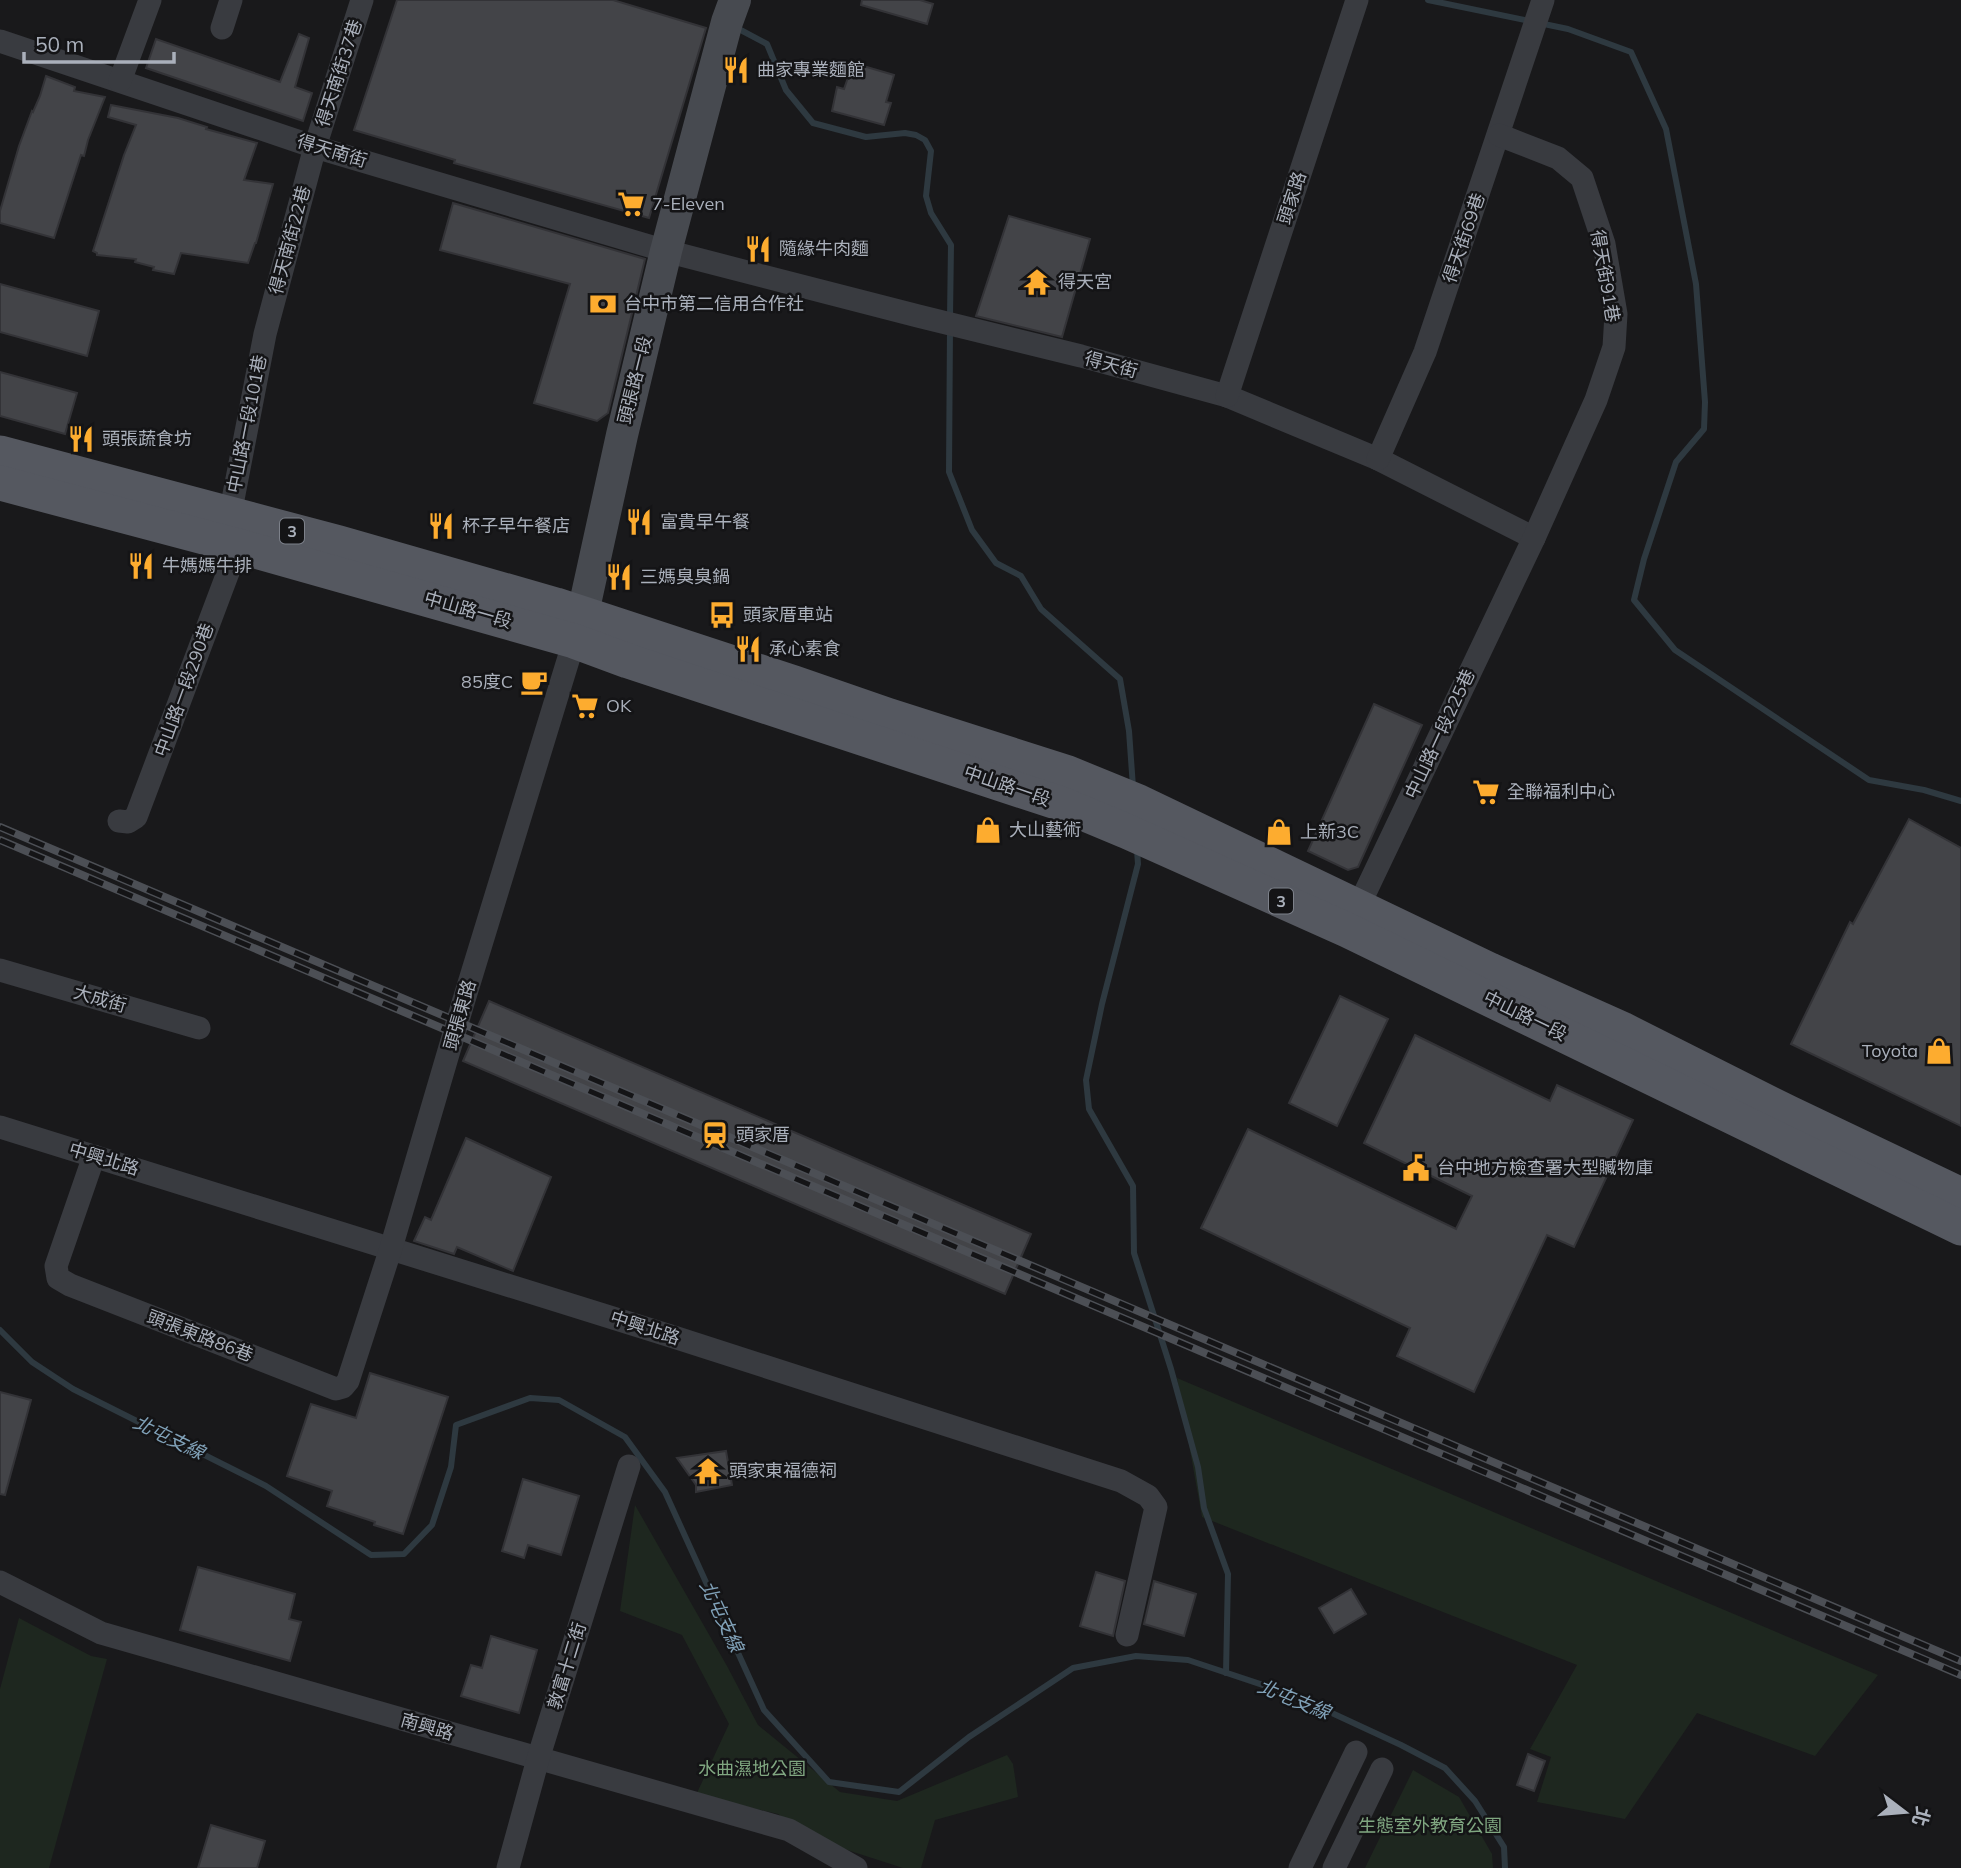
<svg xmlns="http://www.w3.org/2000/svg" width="1961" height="1868" viewBox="0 0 1961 1868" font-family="Mulish,'Noto Sans TC',sans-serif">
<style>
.green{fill:#1e271f}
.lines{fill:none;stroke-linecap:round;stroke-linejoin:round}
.stream{stroke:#2e3940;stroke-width:6}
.building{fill:#434448;stroke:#333337;stroke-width:2}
.street{stroke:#393b40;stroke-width:23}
.secondary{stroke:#474a50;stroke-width:32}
.primary{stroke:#555860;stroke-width:35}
.rail-casing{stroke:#4c4f55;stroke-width:8}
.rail{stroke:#141416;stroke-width:5;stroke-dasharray:16;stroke-linecap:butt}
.labels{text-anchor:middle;stroke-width:5;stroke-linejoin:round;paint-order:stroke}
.shield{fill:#141416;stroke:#7d818a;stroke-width:2}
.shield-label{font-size:16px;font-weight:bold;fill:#aab0bb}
.poi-label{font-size:18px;fill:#aab0bb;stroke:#141416;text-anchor:start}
.street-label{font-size:18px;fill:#aab0bb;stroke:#141416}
.park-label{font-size:18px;fill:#80a781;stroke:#141416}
.water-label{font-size:19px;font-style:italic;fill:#80a1b8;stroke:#141416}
</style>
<rect width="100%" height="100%" fill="#19191b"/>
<!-- green -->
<g class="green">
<path d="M1177,1378L1878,1675L1815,1756L1697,1713L1625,1819L1537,1802L1551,1757L1530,1749L1577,1665L1202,1517Z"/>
<path d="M635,1505L727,1666L758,1725L840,1792L897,1801L1007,1755L1013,1764L1018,1797L935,1820L921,1868H903L810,1838L778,1814L696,1795L729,1724L682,1635L620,1611Z"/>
<path d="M19,1618L91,1656L107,1659L49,1868H0V1689Z"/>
<path d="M1413,1770L1459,1797L1492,1854L1493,1868H1365Z"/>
</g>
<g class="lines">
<!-- stream -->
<g class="stream">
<path d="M1428,0L1568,29L1631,52L1666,129L1696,284L1705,402L1704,429L1676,462L1644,559L1634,600L1675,650L1869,780L1924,790L1961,801"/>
<path d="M735,27L767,44L786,90L813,123L866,137L905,133L916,135L925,140L931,151L926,196L931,213L951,245L950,317"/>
<path d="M950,328L949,472L972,530L996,563L1021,576L1041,609L1120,679L1129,731L1133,787"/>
<path d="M1137,850L1138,864L1102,1004L1086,1080L1089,1109L1133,1186L1134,1253L1171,1369L1198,1467L1204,1508L1228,1574L1226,1673"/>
<path d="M0,1330L32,1362L73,1389L266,1486L371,1555L404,1554L432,1525L451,1467L456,1425L530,1398L559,1400L625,1437L665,1492L764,1710L829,1782L899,1792L969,1737L1073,1668L1136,1656L1188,1660L1293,1695L1401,1745L1445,1768L1475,1801L1504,1847L1505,1868"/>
</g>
</g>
<!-- building -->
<g class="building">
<path d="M397,0H613L706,28L649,218L454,163L455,160L354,130Z"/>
<path d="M862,0H920L933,4L927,24L861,5Z"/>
<path d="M299,34L309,38L295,87L312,93L303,121L146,68L156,39L280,82Z"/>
<path d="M853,63L894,75L886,102L891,103L884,125L832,111L837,87L844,89Z"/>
<path d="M46,76L75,87L74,91L105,97L88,140L84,156L81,155L54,238L0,223V211L19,146L32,111L33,112L40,96Z"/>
<path d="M111,105L178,118L207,127L206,129L257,143L244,180L273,184L256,243H255L248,263L181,253L174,274L153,270L154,267L135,262L136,259L97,255V253L93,251L124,155L136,125L108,117Z"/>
<path d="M453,203L645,259L608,413L597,421L534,403L570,284L440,250Z"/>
<path d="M1009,216L1090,239L1062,337L976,316Z"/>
<path d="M0,284L99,311L87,356L0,332Z"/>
<path d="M0,372L77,393L65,434L0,416Z"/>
<path d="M1374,704L1422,725L1358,867L1348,870L1308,851Z"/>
<path d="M1909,819L1961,848V1126L1791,1044L1850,922L1853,924Z"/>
<path d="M1340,996L1388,1019L1337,1126L1289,1103Z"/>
<path d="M489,1001L1031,1234L1005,1294L463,1061Z"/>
<path d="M1415,1035L1550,1101L1557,1085L1633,1120L1574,1247L1547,1235L1474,1392L1397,1356L1410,1328L1201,1228L1248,1129L1456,1229L1472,1196L1364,1143Z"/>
<path d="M466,1138L551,1177L513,1271L457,1247L454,1254L414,1241L425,1217L431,1220Z"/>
<path d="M370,1373L448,1397L403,1534L374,1525L375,1522L327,1506L332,1491L287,1476L311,1404L356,1418Z"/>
<path d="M0,1392L31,1400L5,1495L0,1494Z"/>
<path d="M726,1451L732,1485L696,1492V1485L677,1458Z"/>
<path d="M523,1479L579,1496L561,1555L528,1545L524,1558L502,1551Z"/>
<path d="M198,1567L295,1594L289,1619L301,1622L290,1661L180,1630Z"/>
<path d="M1096,1572L1125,1581L1113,1636L1080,1626Z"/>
<path d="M1154,1581L1196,1594L1184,1636L1144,1624Z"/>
<path d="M1351,1589L1366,1614L1334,1633L1319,1608Z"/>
<path d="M491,1636L537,1650L519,1713L461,1696L471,1665L482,1668Z"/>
<path d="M1528,1754L1545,1761L1534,1791L1517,1785Z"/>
<path d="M211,1825L265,1841L257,1868H198Z"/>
</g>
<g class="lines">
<!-- street -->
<g class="street">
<path d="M222,28L231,0"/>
<path d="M0,41L315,147L541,214L666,251L918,316L1081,356L1227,396L1378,459L1534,538"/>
<path d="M120,81L150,0"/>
<path d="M1227,396L1357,0"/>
<path d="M1378,459L1425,352L1543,0"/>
<path d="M230,515L265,334L315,147L362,0"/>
<path d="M119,821L128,822L136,817L238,546"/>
<path d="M1353,918L1534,538L1596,400L1614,347L1616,314L1604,244L1582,178L1558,158L1499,135"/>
<path d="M0,970L199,1028"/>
<path d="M0,1127L677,1338L1121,1481L1148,1496L1156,1507L1127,1635"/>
<path d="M94,1156L56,1266L58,1278L70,1285L336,1389L343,1387L348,1381L391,1248L463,1003L574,641"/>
<path d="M0,1582L101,1633L789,1830L856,1868"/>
<path d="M508,1868L538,1759L629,1466"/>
<path d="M1300,1868L1356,1752"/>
<path d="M1334,1868L1382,1769"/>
</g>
<!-- secondary -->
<path class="secondary" d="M575,637L583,613L622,435L666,251L727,22L735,0"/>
<!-- primary -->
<g class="primary">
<path d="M0,453L339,543L556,605L794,683L887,715L1068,773L1139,802L1490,970L1622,1029L1789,1113L1961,1195"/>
<path d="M0,483L238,546L574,641L628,661L1059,803L1126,831L1347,930L1961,1228"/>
</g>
<defs>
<g id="rail">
<path d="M0,827L1961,1661"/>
<path d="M0,840L1961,1675"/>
</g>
</defs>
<!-- rail casing -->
<use href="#rail" class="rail-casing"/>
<!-- rail -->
<use href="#rail" class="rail"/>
</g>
<!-- icons -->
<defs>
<symbol id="restaurant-bare" viewBox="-9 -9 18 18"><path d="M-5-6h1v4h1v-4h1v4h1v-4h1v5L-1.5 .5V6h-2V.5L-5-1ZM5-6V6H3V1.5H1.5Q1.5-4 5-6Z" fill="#fdac2f" stroke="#141416" stroke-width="2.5" paint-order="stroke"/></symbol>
<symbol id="supermarket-bare" viewBox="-9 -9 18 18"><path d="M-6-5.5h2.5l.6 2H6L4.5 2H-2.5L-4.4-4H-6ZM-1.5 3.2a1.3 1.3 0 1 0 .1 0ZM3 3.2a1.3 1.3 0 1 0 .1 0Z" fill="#fdac2f" stroke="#141416" stroke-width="2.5" paint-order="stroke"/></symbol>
<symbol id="temple-bare" viewBox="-9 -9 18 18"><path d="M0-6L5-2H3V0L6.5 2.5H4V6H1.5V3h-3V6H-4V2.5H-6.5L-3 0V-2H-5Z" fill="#fdac2f" stroke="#141416" stroke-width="2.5" paint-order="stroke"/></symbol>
<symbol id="bank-bare" viewBox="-9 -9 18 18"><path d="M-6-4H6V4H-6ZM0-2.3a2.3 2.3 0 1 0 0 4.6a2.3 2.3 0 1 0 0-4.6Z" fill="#fdac2f" stroke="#141416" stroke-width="2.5" paint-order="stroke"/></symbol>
<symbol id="bus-bare" viewBox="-9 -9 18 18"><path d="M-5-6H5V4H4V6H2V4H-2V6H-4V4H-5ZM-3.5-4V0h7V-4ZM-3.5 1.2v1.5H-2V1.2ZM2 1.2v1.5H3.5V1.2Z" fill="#fdac2f" stroke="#141416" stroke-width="2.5" paint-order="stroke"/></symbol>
<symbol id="cafe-bare" viewBox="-9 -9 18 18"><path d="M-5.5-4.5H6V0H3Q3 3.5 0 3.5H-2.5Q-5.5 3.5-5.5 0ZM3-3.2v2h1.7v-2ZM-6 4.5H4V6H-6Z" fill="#fdac2f" stroke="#141416" stroke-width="2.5" paint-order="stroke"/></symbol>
<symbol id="shop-bare" viewBox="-9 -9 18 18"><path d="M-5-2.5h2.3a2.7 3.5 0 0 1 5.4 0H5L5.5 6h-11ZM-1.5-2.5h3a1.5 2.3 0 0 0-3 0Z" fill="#fdac2f" stroke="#141416" stroke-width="2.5" paint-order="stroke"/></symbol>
<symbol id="station-bare" viewBox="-9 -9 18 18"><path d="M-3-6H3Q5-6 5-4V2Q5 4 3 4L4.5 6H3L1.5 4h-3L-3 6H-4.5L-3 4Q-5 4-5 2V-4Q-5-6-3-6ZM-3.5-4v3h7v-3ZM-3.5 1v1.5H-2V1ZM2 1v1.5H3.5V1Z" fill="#fdac2f" stroke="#141416" stroke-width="2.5" paint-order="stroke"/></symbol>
<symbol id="civic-bare" viewBox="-9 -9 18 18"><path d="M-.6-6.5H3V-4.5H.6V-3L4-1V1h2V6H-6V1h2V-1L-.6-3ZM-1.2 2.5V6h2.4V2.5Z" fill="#fdac2f" stroke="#141416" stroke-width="2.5" paint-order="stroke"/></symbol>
</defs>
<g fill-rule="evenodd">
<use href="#restaurant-bare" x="717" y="51" width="38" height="38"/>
<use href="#supermarket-bare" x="612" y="185" width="38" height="38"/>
<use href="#restaurant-bare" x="739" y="230" width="38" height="38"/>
<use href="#temple-bare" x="1018" y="263" width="38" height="38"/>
<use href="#bank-bare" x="584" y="285" width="38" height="38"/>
<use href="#restaurant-bare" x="62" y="420" width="38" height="38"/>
<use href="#restaurant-bare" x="620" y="503" width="38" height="38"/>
<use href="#restaurant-bare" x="422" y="507" width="38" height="38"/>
<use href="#restaurant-bare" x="122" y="547" width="38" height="38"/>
<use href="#restaurant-bare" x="600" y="558" width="38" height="38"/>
<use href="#bus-bare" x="703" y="596" width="38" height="38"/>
<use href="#restaurant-bare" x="729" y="630" width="38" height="38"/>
<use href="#cafe-bare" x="515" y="663" width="38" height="38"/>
<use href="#supermarket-bare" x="566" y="687" width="38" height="38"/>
<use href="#supermarket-bare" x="1467" y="773" width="38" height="38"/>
<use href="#shop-bare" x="969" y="811" width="38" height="38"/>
<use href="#shop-bare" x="1260" y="813" width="38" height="38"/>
<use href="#shop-bare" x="1920" y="1032" width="38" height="38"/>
<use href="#station-bare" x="696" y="1116" width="38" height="38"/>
<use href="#civic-bare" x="1397" y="1149" width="38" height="38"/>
<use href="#temple-bare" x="689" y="1452" width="38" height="38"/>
</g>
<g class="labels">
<!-- shield labels -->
<g class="shield">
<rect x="280" y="518.5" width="24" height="25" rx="5"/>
<rect x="1269" y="888.5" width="24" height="25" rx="5"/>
</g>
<g class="shield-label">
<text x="292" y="537">3</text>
<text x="1281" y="907">3</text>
</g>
<!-- poi labels -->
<g class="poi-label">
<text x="757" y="76">曲家專業麵館</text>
<text x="652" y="210">7-Eleven</text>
<text x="779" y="255">隨緣牛肉麵</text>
<text x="1058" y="288">得天宮</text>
<text x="624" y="310">台中市第二信用合作社</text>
<text x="102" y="445">頭張蔬食坊</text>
<text x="660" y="528">富貴早午餐</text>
<text x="462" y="532">杯子早午餐店</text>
<text x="162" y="572">牛媽媽牛排</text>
<text x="640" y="583">三媽臭臭鍋</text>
<text x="743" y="621">頭家厝車站</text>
<text x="769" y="655">承心素食</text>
<text x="513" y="688" text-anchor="end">85度C</text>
<text x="606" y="712">OK</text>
<text x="1507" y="798">全聯福利中心</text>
<text x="1009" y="836">大山藝術</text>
<text x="1300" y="838">上新3C</text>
<text x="1918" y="1057" text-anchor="end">Toyota</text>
<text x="736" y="1141">頭家厝</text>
<text x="1437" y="1174">台中地方檢查署大型贓物庫</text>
<text x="729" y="1477">頭家東福德祠</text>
</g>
<!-- street labels -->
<g class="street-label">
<text transform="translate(339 73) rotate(-72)" y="6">得天南街37巷</text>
<text transform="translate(332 151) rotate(17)" y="6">得天南街</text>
<text transform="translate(1292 198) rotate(-72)" y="6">頭家路</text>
<text transform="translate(1464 238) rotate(-71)" y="6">得天街69巷</text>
<text transform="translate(290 240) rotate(-75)" y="6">得天南街22巷</text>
<text transform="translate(1605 276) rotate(80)" y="6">得天街91巷</text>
<text transform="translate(1111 365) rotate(15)" y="6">得天街</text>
<text transform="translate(635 380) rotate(-76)" y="6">頭張路一段</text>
<text transform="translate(247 424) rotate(-79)" y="6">中山路一段101巷</text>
<text transform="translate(468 610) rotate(16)" y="6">中山路一段</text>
<text transform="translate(184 690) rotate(-70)" y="6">中山路一段290巷</text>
<text transform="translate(1440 734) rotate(-65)" y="6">中山路一段225巷</text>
<text transform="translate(1007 786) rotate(19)" y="6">中山路一段</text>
<text transform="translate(100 999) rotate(16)" y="6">大成街</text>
<text transform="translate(460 1015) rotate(-74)" y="6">頭張東路</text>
<text transform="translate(1525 1016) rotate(26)" y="6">中山路一段</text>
<text transform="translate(104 1159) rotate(17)" y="6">中興北路</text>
<text transform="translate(645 1328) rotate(18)" y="6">中興北路</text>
<text transform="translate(200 1336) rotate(21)" y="6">頭張東路86巷</text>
<text transform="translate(567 1666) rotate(-73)" y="6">敦富十二街</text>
<text transform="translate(427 1727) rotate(16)" y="6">南興路</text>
</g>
<!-- park labels -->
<g class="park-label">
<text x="752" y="1775">水曲濕地公園</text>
<text x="1430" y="1832">生態室外教育公園</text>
</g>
<!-- water labels -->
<g class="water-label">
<text transform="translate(169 1437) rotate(26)" y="7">北屯支線</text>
<text transform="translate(722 1616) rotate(65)" y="7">北屯支線</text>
<text transform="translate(1294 1699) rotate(22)" y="7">北屯支線</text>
</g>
</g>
<!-- north arrow -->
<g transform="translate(1905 1812) rotate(106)" stroke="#141416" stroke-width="5" paint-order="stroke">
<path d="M0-5L12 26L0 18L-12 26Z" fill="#aab0bb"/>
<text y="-10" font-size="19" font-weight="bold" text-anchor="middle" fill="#aab0bb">北</text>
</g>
<!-- scale -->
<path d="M24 52v10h150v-10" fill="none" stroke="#aab0bb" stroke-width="3.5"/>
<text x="35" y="52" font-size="21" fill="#aab0bb" stroke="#141416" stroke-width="5" paint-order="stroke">50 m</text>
</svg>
